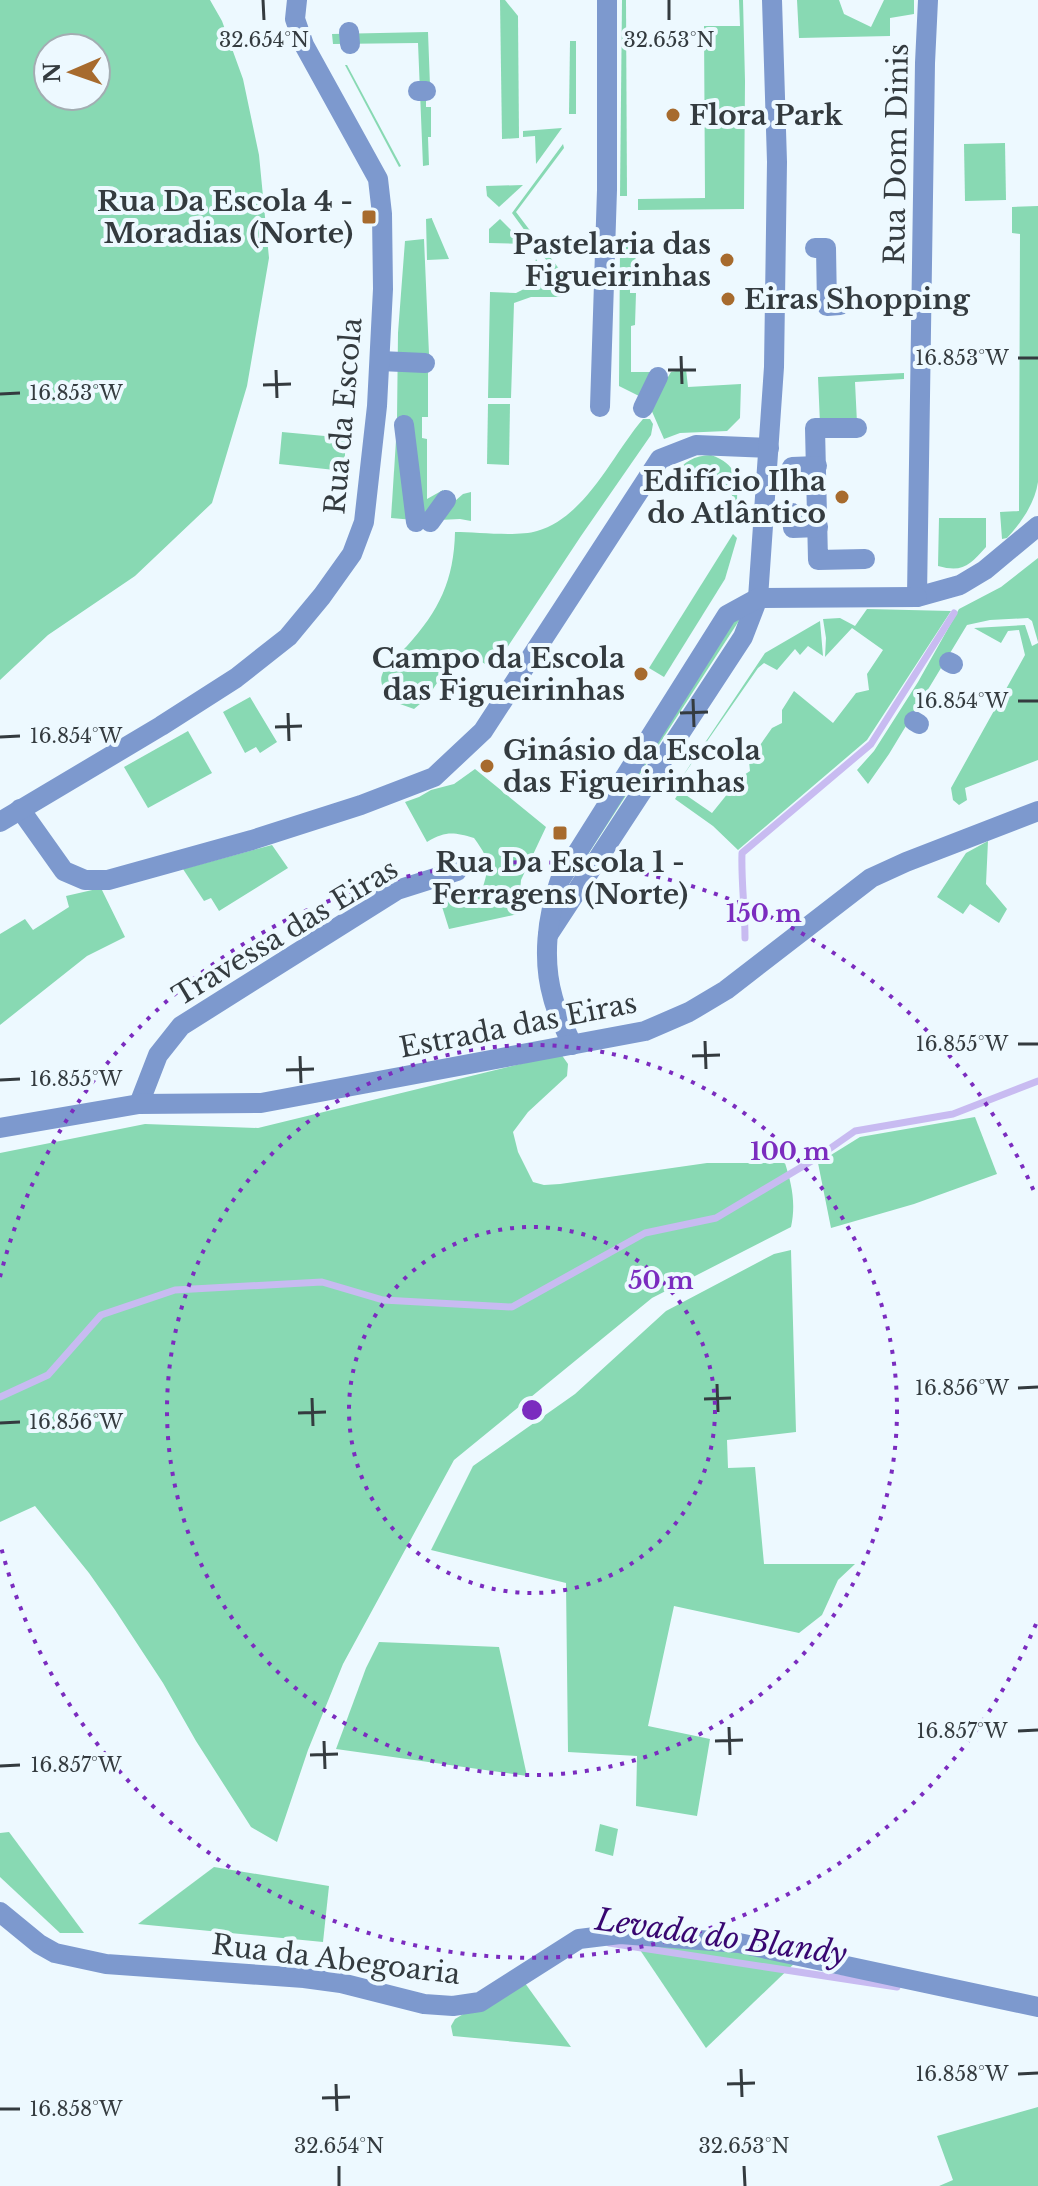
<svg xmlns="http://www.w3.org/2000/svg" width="1038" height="2186" viewBox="0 0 1038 2186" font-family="'Libre Baskerville',serif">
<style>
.green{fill:#88d9b3;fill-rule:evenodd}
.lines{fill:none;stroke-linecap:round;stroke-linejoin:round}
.stream{stroke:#c8bbf1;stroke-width:7}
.minor{stroke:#7d99ce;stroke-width:20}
.minor-bridge{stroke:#7d99ce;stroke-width:20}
.ticks{fill:none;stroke:#343b3f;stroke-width:3}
.ring{fill:none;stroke:#7b2cbf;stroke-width:4;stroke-dasharray:4 8}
.poi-dot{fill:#a76b2e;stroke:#edf9ff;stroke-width:3}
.labels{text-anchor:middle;stroke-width:8;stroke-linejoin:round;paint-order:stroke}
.poi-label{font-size:28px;font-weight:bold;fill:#343b3f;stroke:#edf9ff;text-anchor:end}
.street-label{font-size:28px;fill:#343b3f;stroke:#edf9ff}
.water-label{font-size:30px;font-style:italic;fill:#380671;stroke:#edf9ff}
.ticks-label{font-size:20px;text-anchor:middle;fill:#343b3f;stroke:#edf9ff;stroke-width:8;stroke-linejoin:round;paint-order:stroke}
.centre{fill:#7b2cbf;stroke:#edf9ff;stroke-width:4}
.ring-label{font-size:24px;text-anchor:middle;font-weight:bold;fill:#7b2cbf;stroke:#edf9ff;stroke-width:8;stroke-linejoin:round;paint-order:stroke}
</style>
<rect width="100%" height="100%" fill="#edf9ff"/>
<!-- green -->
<g class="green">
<path d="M0,0H210L222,21L243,79L259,155L269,258L247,386L212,503L135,576L48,635L0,680ZM48,48H96V96H48Z"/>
<path d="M500,0H505L518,16L519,138L502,139Z"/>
<path d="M622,0H626L627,196H620Z"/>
<path d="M739,0H743L745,81L744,209L638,210V199L705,198L704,26H740Z"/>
<path d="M797,0H839L844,14L871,27L884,0H914V14L890,18V36L799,38Z"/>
<path d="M428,32L430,86H426V107H431V137H428L429,165L423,166L418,43L333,44L332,34Z"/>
<path d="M570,41H576V114H569Z"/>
<path d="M345,65H347L401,166L399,167Z"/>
<path d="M562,128L536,164L535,136L523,137V131Z"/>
<path d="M1005,143L1006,200L965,201L964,144Z"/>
<path d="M563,144L564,148L516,212L566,278L563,283L512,213Z"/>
<path d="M523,185L499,207L487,196L486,186Z"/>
<path d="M1038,206V482C1035,503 1021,523 1007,538L1002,539L1000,512L1019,511L1020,234L1012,233V207Z"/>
<path d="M432,218V219L449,259L427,260L426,219Z"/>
<path d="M500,219L525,244L489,243V229Z"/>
<path d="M424,239L429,354H424L428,371V417H422V438L427,439V499L443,490L444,498L455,501L463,494L471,492V521L460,519L418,521L397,419L398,333L405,241Z"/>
<path d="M620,246H635L636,270L630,271V293H636L635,325L631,326V372H650L659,392L671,372L686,369L688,387L741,384L740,418L727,431L680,433L664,439L647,400L619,386Z"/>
<path d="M536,259L561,297H531L514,303L511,398H488L490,292L516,293L528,287Z"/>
<path d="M904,373V379L855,382L857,423L820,424L818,377Z"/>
<path d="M488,404H510L509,465L487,464Z"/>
<path d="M643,419H650L653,424L651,435L581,536L493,669L466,652L457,653L427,698L414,709L386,699C385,691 379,682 382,675C385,663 399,655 407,646C439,611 454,580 455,532C476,532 518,537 537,531C586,517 612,455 643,419Z"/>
<path d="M397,425L414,520L391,518Z"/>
<path d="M282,432L346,438L344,471L279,464Z"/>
<path d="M711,455C737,464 738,479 737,503C721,477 706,467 675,475C684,461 694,456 711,455Z"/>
<path d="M939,518H986V547C970,565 963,573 938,566Z"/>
<path d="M733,534L737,538L725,579L664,677L649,668Z"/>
<path d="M1038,558V642L1032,621L1028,618L990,620L967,625L889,754L868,784L857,770L874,751L918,682L959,609L1001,587Z"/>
<path d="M867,609L951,611L867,740L738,850L713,826L675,799L680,791L712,813L741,777L750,771L749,761L772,728L782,723V710L794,691L833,723L856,693L869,690L867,674L883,650L852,628L825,657L826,638L823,619L840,618L855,626Z"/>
<path d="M736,612L742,616L561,896Z"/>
<path d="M820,621L823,656L808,646L800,655L795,649L777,670L764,663L758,668L678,783L765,653Z"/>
<path d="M1025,625L1032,646L1038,643V760L965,788L967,800L959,805L953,800L951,788L1025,655L1019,630L1008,631L1001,643L974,628Z"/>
<path d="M250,697L277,742L260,753L256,747L245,753L223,712Z"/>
<path d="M188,731L212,773L148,808L124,767Z"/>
<path d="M475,769L546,827L521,880L518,914L449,929L439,897L468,898L482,890C490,864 490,860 474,838C453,832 446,831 427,842L405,802L419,797L431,790L454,784Z"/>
<path d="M988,841L986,884L1007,909L999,923L970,904L963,914L937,897L966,853Z"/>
<path d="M272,845L288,868L219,911L211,898L204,901L183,869Z"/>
<path d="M101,888L125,937L87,956L0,1025V934L25,919L33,930L69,907L66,896Z"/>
<path d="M561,1054L568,1064L567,1076L528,1112L513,1132L518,1152L533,1182L544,1185L560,1184L707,1163H785C792,1185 796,1204 791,1227L652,1298L454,1460L343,1664L308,1750L277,1842L251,1827L196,1741L163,1683L115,1610L89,1573L35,1506L0,1522V1153L145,1124L258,1128Z"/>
<path d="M975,1117L997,1174L914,1204L831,1228L818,1163L860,1137Z"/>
<path d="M791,1250L796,1432L727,1440L728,1468L755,1467L764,1564H855L838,1580L822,1615L799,1633L674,1606L648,1726L710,1739L697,1816L636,1806L637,1756L568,1752L566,1583L431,1550L473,1466L575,1394L666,1311L774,1254Z"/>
<path d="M379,1642L499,1647L527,1776L336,1749L366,1668Z"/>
<path d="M600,1824L618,1829L613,1856L595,1851Z"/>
<path d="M9,1832L84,1933H60L0,1877V1833Z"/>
<path d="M214,1867L329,1886L323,1942L138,1924Z"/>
<path d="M634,1941L799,1959L706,2048Z"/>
<path d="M522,1979L571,2047L453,2036L451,2026L455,2019Z"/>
<path d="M1038,2107V2186H939L953,2180L937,2136Z"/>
</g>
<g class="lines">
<!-- stream -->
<g class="stream">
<path d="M745,938C745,909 741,881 742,853L871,744L954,613"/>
<path d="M0,1397L48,1375L101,1315L175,1290L322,1282L383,1300L512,1307L645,1233L716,1218L815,1159L855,1131L953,1114L1038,1081"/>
<path d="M609,1943L897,1987"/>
</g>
<!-- minor -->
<g class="minor">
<path d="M928,0L925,63L917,597L960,585L985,570L1038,526"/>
<path d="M349,32L350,44"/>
<path d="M418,91H426"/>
<path d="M815,248H826L827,306L840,305"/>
<path d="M380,361L425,363"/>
<path d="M600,407L607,190V0"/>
<path d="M643,408L658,377"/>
<path d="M404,425L416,522"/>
<path d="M857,428H815L818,560L865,559"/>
<path d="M430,522L446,500"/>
<path d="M949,662L953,664"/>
<path d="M914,721L919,724"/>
<path d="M20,809L64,871L85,880H108L252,840L361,805L434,777L483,731L660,459L696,445L769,448"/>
<path d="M0,822L161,726L236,678L288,637L322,596L352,554L364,522L377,406L383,289L382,214L378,179L304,45L295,19L297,0"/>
<path d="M548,935L743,637L758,598L774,367L777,162L772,0"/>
<path d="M572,1045C566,1030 557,1014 553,998C542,960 547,917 560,880L727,615L758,598L917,597"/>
<path d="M139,1104L158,1055L181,1026L397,890L457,871"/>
<path d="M0,1128L139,1104L261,1103L645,1031L689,1012L726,990L871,878L906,862L1038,811"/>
<path d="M0,1912L39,1944L55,1953L106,1964L304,1978L341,1983L424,2004L453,2006L480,2002L579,1939L620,1934L739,1943L1038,2007"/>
</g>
<!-- minor-bridge -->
<g class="minor-bridge">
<path d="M792,467L817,466"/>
<path d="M792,513L793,528L818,527"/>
</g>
</g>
<!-- ticks -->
<path class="ticks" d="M263,0L264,20M669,0V20M681,356L682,384M1018,358H1038M276,370L277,398M668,370H696M263,385L291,384M0,394L20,393M693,699L694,727M1018,701H1038M288,713L289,741M680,713L708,712M275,727L302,726M0,737L20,736M705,1041L706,1069M1018,1044H1038M300,1056L301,1083M692,1056L720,1055M286,1070L314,1069M0,1080L20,1079M717,1384L718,1412M1018,1388L1038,1387M312,1398L313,1426M704,1399L731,1398M298,1413L326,1412M0,1423L20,1422M729,1727L730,1755M1018,1731L1038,1730M324,1741L325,1769M715,1741L743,1740M310,1755L338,1754M0,1766L20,1765M741,2069L742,2097M1018,2074L1038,2073M336,2084L337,2111M727,2084L755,2083M322,2098L350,2097M0,2109H20M339,2166V2186M744,2166L745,2186"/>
<!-- distance rings -->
<g class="ring">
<circle cx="532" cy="1410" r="183"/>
<circle cx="532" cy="1410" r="365"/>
<path d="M1036 1624A548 548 0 0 1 0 1543M0 1277A548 548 0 0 1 1036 1196"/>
</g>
<!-- markers -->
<g class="poi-dot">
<circle cx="673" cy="115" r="8"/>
<rect x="361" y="209" width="16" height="16" rx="4"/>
<circle cx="727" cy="260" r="8"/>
<circle cx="728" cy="299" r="8"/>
<circle cx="842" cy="497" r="8"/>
<circle cx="641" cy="674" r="8"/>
<circle cx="487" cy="766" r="8"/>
<rect x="552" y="825" width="16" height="16" rx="4"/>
</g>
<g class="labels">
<!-- poi labels -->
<g class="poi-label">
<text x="689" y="125" text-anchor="start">Flora Park</text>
<text x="353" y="211">Rua Da Escola 4 -<tspan x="353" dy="32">Moradias (Norte)</tspan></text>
<text x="711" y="254">Pastelaria das<tspan x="711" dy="32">Figueirinhas</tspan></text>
<text x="744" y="309" text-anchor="start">Eiras Shopping</text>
<text x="826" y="491">Edifício Ilha<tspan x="826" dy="32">do Atlântico</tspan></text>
<text x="625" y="668">Campo da Escola<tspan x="625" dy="32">das Figueirinhas</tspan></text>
<text x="503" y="760" text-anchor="start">Ginásio da Escola<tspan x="503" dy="32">das Figueirinhas</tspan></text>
<text x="560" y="872" text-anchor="middle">Rua Da Escola 1 -<tspan x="560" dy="32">Ferragens (Norte)</tspan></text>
</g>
<!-- street labels -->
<g class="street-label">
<text transform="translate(896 154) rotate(-89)" y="10">Rua Dom Dinis</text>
<text transform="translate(343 416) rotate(-85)" y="10">Rua da Escola</text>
<text transform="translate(285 932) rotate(-31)" y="10">Travessa das Eiras</text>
<text transform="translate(518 1025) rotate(-11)" y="10">Estrada das Eiras</text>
<text transform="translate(336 1959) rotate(7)" y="10">Rua da Abegoaria</text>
</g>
<!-- water labels -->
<g class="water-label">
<text transform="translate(721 1937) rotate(8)" y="10">Levada do Blandy</text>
</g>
</g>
<g class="ticks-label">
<text x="264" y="47">32.654°N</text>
<text x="669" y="47">32.653°N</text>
<text x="962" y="365">16.853°W</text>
<text x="76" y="400">16.853°W</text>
<text x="962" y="708">16.854°W</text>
<text x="76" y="743">16.854°W</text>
<text x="962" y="1051">16.855°W</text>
<text x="76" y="1086">16.855°W</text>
<text x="962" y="1395">16.856°W</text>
<text x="76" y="1429">16.856°W</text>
<text x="962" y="1738">16.857°W</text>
<text x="76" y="1772">16.857°W</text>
<text x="962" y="2081">16.858°W</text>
<text x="76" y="2116">16.858°W</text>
<text x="339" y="2153">32.654°N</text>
<text x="744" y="2153">32.653°N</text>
</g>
<circle cx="532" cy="1410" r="12" class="centre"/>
<g class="ring-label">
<text x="764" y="922">150 m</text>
<text x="790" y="1160">100 m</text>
<text x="661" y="1289">50 m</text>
</g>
<!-- north arrow -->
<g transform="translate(72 72) rotate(268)"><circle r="38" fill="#edf9ff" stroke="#a3adb2" stroke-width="2"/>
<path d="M0-6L14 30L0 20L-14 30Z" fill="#a76b2e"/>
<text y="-12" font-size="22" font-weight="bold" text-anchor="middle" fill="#343b3f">N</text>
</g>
</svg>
